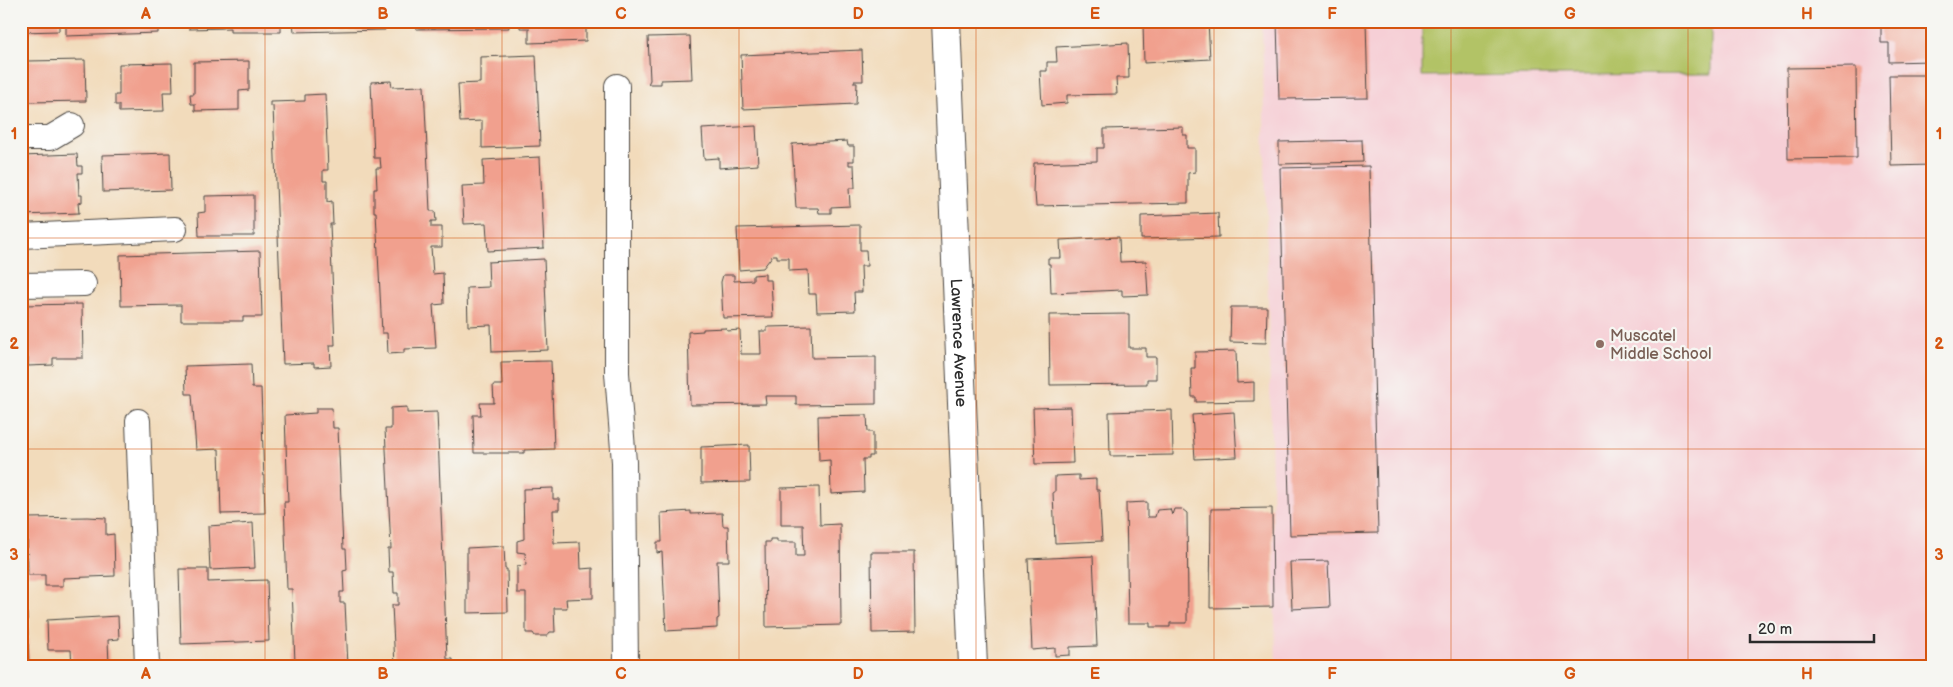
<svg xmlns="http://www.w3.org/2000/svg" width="1953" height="687" viewBox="0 0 1953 687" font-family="'Balsamiq Sans',sans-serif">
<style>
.built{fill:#f6cfd6}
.green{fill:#b2c366;stroke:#6e7748}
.building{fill:#f1a08e}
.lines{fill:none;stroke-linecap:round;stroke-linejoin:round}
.lane-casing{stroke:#494541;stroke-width:26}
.street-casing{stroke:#494541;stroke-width:30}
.lane{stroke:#fff;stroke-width:24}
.street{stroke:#fff;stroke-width:28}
.grid{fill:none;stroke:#d5540f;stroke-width:1;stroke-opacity:0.55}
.education-dot{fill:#8d6e63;stroke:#f6f6f2;stroke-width:2}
.labels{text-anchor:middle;stroke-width:4.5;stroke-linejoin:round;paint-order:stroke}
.education-label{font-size:16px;fill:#785e54;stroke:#f6f6f2;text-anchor:start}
.street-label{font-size:16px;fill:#2b2b2b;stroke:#f6f6f2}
.neatline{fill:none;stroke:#d5540f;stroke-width:2}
.grid-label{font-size:16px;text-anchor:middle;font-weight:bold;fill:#d5540f}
</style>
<rect width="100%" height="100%" fill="#f6f6f2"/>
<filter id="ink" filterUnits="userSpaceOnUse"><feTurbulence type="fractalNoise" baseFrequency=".02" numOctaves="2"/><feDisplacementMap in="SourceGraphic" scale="10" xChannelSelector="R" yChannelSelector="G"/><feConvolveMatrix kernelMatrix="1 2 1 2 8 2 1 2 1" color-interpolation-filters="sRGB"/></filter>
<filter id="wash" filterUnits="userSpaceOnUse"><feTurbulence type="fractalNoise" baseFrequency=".0096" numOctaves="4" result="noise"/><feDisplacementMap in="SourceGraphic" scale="20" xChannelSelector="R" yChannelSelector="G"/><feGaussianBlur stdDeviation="1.12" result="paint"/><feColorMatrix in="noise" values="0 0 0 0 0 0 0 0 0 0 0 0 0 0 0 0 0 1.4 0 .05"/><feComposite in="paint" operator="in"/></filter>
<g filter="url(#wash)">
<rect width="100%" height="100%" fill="#f2dbbb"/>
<!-- built -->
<path class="built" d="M1262,21H1932V666H1276Z"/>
<!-- green -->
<path class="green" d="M1422,21H1711V74L1422,76Z"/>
<g id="blocks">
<!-- building -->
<g class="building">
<path d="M21,21H59V31L21,32Z"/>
<path d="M66,21H158V33L66,36Z"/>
<path d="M189,21H281V32H230V28L189,29Z"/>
<path d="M293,21H385V30L294,32Z"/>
<path d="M415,21H508L509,28L416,29Z"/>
<path d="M520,21H626V25L586,26V41L529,43V28H520Z"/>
<path d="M1171,21H1208L1210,59L1144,63L1143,23Z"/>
<path d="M1277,21H1366L1368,98L1279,99Z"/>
<path d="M1889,21H1932V61L1889,62V43H1881V25H1889Z"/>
<path d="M690,36L692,79L661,80V84H648L650,80L648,37Z"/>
<path d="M1128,43L1129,78H1116L1117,94L1067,95V103L1042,105L1040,71H1047V62H1057L1056,47Z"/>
<path d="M862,50L863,81H854V83H857L856,104L743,109L741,55Z"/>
<path d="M536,55L540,146L482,148V121L460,122L458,84L480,83V57Z"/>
<path d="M85,60L86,101L28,102L27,61Z"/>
<path d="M249,61V90L239,91V110L195,111V104H191L190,94H194V62Z"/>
<path d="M172,63L173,92H163L164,111L119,112V105H115V95H119V64Z"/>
<path d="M1856,67L1857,158L1788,159L1787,68Z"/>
<path d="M1889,75H1932V165L1891,166Z"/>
<path d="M391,81L392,87L424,86L430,211H435L436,221H431V227H442V247H431L433,274L443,273L444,304L433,305L436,348L404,349V353L388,354L387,333H382L376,212H374V189H377L376,168H381L380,158H374L371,82Z"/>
<path d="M325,94L328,170H323V181H327V202L332,201L333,224H330L335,345H330L331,366L314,367V363L283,364L273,106H270V102L305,101V95Z"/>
<path d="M756,126L758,165L719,168V158L704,159L702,129Z"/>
<path d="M1183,127V135H1187V148H1195V172L1188,173V203L1036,206L1035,193H1033L1034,163L1097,161V148H1104V129Z"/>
<path d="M1362,140L1363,162L1279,164V142Z"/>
<path d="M847,141L848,146H854V161H849V165H854L855,188H849L850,206L831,207V213H819L818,208H796L792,144Z"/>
<path d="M170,153L171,190L103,192L102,155Z"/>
<path d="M77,154L78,166H82V173H78L79,195H82V202L78,203L79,213L21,215V156Z"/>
<path d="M540,157L544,248L488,251L486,223L464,224L462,186L484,185L483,160Z"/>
<path d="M1369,166L1378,533L1290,535L1280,168Z"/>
<path d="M254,195V236H199L198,213L205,212V196Z"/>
<path d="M1218,213L1219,237L1141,239V216Z"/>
<path d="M860,225V250H866L867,266H861L862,292H854L855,311L817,312L816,294H809L808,270L789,271V258H777V255H773L763,268L739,270L737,228Z"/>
<path d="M1119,237L1120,262L1146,261L1148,295L1122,296V290L1051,293L1050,264H1048V258H1061L1060,240Z"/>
<path d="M260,251L262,317H243V321H181V305L121,306L120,255Z"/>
<path d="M544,259L548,350L492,352L491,325L468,326L467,288L489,287L488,262Z"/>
<path d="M765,274V280H771L773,317L723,318L721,282L723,275H734V281L753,280V275Z"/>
<path d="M82,304L83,358H53V365L28,366V358H21V305Z"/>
<path d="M1231,307H1267L1266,343L1230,342Z"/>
<path d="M1129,314V348H1146V357H1156V379H1147V384L1050,385L1049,315Z"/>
<path d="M811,326L812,358L876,357V404L796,405V396H765L766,404L690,405L688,332L703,331V329L726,328L727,331L740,330L741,354H761L760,331H767V327Z"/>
<path d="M1236,351L1237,383L1254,382V401L1196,402V397H1192L1191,368H1195V352Z"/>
<path d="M551,361L554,449L524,450V453H474L473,415H481L480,403H494L493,385H502L501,362Z"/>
<path d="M251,364L252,388H261L265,513L221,514L219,449L196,450L192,394H186L185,366Z"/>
<path d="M407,407V413L437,412L447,659H453V666H395L392,605H398V593H394L393,572H389L388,549H391L385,429H391V408Z"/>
<path d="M1071,407L1073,463L1035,464L1033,408Z"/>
<path d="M316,408H332L333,428H338L343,549H346L347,570L343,571L344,592H340V603H345L348,666H290V663H295L292,589H287L284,502H288L285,415L316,413Z"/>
<path d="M1172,410L1173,455L1110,456L1109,412Z"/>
<path d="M1234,412L1237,457L1195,459L1192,415Z"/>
<path d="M867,415L868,432H873V456H869V459H863L864,492L831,494L830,460L819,461L818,416Z"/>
<path d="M749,445L750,482L701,483V447Z"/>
<path d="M1079,475V480L1096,479V490H1099L1102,541L1055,543L1053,492H1055V476Z"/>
<path d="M819,487L820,525L840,524L841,625L766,627L765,542H770V539H777V542H796V556H804L803,525H781V488Z"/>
<path d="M553,488V499H559V510H553L554,543L580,542L581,569L593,568V598L566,599L567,608H554L555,632H550L547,636H535L533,633H526V593H517V566L526,565L525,553L517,552V541L524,539L523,489Z"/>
<path d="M1147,502V517H1155L1157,510L1170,509L1172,515L1174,509H1182L1187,513L1188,602H1187V623H1170V627H1150V623H1128L1126,503Z"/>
<path d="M1272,508L1273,607L1210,608L1211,509Z"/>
<path d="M691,511V514L722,513L723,526H728L729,561H717L719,618L717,619V628L666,631L662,552L657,553V542H662L661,513Z"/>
<path d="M88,517L106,518V535L114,534L115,576L63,578V586H45V575H28L27,518Z"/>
<path d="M253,523L255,568L210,570L208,526Z"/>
<path d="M504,546L505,569H507L508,612L467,613V548Z"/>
<path d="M871,552H914L915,632L872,633Z"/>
<path d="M1093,556L1097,646L1070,647V655L1055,656V648L1032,650L1028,559Z"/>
<path d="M1328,561L1330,607L1292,609L1290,562Z"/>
<path d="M179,569H208V582L267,580L269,641L181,644Z"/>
<path d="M27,613L29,666H21V614Z"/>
<path d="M118,616L119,639L108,640L109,666H72L71,650H48L47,620Z"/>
</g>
</g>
</g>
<g filter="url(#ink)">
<use href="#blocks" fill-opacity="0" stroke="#494541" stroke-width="1"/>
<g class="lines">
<defs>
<g id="lane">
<path d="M617,86V373L624,462L626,666"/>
<path d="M21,138H50L72,125"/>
<path d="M21,236L175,229"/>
<path d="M21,285L84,284"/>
<path d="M138,421L147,666"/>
</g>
<g id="street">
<path id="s1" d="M946,21L973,666"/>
</g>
</defs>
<!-- lane casing -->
<use href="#lane" class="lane-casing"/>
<!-- street casing -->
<use href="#street" class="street-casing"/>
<!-- lane -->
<use href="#lane" class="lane"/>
<!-- street -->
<use href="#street" class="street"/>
</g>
</g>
<!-- grid -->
<path class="grid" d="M265,21V666M502,21V666M739,21V666M976,21V666M1214,21V666M1451,21V666M1688,21V666M21,238H1932M21,449H1932"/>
<!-- markers -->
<circle class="education-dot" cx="1600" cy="344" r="5"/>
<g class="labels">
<!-- education labels -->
<g class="education-label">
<text x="1610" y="341">Muscatel<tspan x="1610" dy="18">Middle School</tspan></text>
</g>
<!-- street labels -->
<g class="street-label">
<text dy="6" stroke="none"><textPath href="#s1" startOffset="322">Lawrence Avenue</textPath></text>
</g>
</g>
<!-- margin -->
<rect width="1953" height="687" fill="none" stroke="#f6f6f2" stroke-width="55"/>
<!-- scale -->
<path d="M1750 634v8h124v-8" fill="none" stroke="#2b2b2b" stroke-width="2.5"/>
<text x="1758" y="634" font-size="15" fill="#2b2b2b" stroke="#f6f6f2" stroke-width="4" paint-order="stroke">20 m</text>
<rect x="28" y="28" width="1898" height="632" class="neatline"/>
<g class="grid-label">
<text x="146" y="19">A</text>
<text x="383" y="19">B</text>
<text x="621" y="19">C</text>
<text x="858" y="19">D</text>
<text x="1095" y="19">E</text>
<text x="1332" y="19">F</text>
<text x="1570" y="19">G</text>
<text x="1807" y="19">H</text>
<text x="14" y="139">1</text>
<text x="1939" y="139">1</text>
<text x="14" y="349">2</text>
<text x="1939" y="349">2</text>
<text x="14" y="560">3</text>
<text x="1939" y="560">3</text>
<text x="146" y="679">A</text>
<text x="383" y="679">B</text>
<text x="621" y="679">C</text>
<text x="858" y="679">D</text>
<text x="1095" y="679">E</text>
<text x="1332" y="679">F</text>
<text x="1570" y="679">G</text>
<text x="1807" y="679">H</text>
</g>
</svg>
